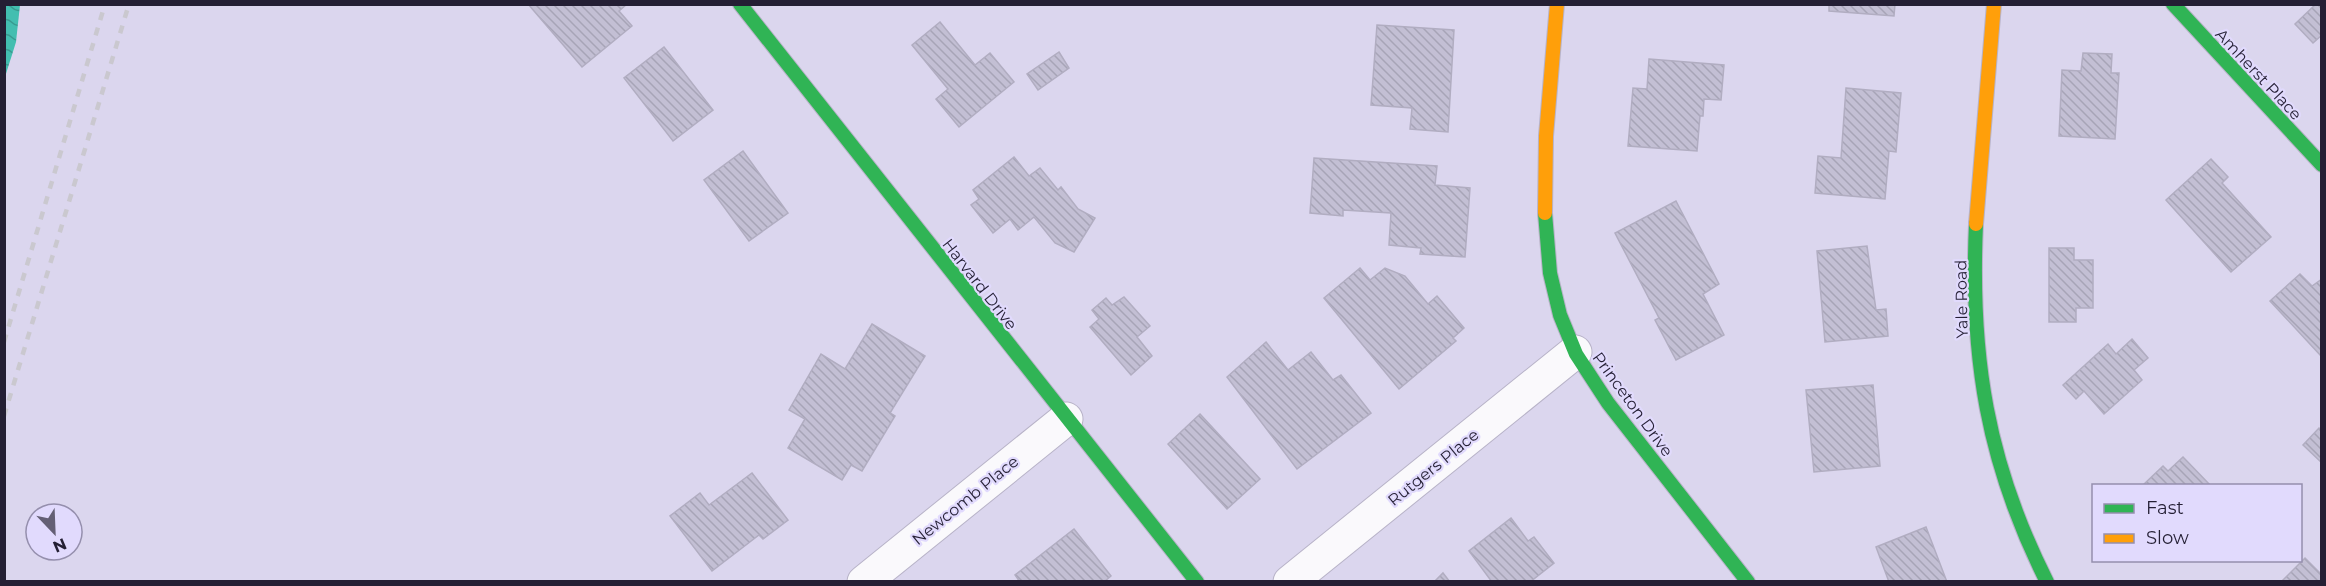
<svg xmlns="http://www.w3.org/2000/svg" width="2326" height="586" viewBox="0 0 2326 586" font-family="Montserrat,sans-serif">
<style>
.water{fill:url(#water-waves)}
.building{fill:url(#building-back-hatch);stroke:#b1adc1;stroke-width:1.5}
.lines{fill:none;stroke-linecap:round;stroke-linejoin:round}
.street-casing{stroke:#b8b3c8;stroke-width:35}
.fast-casing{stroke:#b8b3c8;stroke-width:16}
.slow-casing{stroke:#b8b3c8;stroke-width:16}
.street{stroke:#faf9fc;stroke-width:33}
.fast{stroke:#30b455;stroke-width:14}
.slow{stroke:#ff9f0a;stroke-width:14}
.rail{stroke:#cac8cf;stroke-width:4.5;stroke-dasharray:8 8;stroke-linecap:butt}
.labels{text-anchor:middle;stroke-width:4.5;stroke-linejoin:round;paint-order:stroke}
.street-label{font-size:16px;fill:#241f34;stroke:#e1dafd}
</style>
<defs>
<pattern id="water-waves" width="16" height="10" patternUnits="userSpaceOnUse" patternTransform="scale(1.5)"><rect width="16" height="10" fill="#43beb0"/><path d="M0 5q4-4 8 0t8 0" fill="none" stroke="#389a90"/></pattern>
<pattern id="building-back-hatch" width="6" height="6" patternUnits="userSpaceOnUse" patternTransform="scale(1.5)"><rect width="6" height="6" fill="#c3bfd4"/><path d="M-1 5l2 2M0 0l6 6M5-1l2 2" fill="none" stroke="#a7a4b7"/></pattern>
</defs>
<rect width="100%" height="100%" fill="#dbd6ee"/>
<!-- water -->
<path class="water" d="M5,4L20,5L16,42L5,77Z"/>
<!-- building -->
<g class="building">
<path d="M528,4H627L619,11L632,26L582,67Z"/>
<path d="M1829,4H1895L1894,16L1829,11Z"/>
<path d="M2316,4H2322V35L2313,43L2295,24Z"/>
<path d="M940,22L975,65L990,53L1014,82L959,127L936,99L948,89L912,45Z"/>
<path d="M1377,25L1454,30L1448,132L1410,129L1412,108L1371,105Z"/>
<path d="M664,47L713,110L673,141L624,78Z"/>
<path d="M1059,52L1069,68L1038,90L1027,74Z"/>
<path d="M2083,53L2112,54L2111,73H2119L2115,139L2059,136L2062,70L2081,71Z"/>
<path d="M1649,59L1724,65L1721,100L1704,99L1703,116H1700L1697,151L1628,146L1633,88L1647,89Z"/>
<path d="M1846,88L1901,93L1896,152L1889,151L1885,199L1815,193L1818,156L1841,158Z"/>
<path d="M743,151L788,213L749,241L704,180Z"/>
<path d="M1014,157L1029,176L1040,168L1058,190L1061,187L1078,209L1095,218L1074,252L1055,243L1034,217L1018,230L1010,219L993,233L971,205L979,199L973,190Z"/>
<path d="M1314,158L1437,166L1435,185L1470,188L1465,257L1420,254L1421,248L1389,245L1391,213L1343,210V216L1310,213Z"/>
<path d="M2211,159L2228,177L2222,183L2271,237L2231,272L2166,200Z"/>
<path d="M1676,201L1719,284L1703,294L1724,335L1676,360L1655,320L1659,318L1615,233Z"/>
<path d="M1867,246L1876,310L1886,309L1888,336L1825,342L1817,251Z"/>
<path d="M2049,248H2074V260H2093V308H2076V322H2049Z"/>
<path d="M1360,268L1370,280L1385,268L1405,276L1428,304L1437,296L1464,328L1453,338L1456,341L1399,389L1324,298Z"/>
<path d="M2300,274L2312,286L2322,279V357L2270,301Z"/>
<path d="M1124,297L1150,326L1137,337L1152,356L1131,375L1090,327L1099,319L1092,310L1106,298L1112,305Z"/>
<path d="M872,324L925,356L890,413L895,416L862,471L851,465L842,480L788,448L805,419L789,410L821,354L845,369Z"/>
<path d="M2132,339L2148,358L2134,370L2142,380L2104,414L2084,391L2076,399L2063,385L2108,344L2116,354Z"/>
<path d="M1266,342L1288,370L1311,352L1333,380L1341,375L1371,413L1297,469L1227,377Z"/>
<path d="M1873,385L1880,466L1814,472L1806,390Z"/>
<path d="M1200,414L1260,479L1227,509L1168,444Z"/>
<path d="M2319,428L2322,431V463L2303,445Z"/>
<path d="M2183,457L2211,486H2142L2163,466L2168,471Z"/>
<path d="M752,473L788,520L763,539L759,535L712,571L670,516L700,493L709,505Z"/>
<path d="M1511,518L1528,541L1534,537L1554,563L1530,582H1492L1469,551Z"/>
<path d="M1926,527L1947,582H1889L1876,547Z"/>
<path d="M1074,529L1111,576L1104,582H1020L1015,575Z"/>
<path d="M2305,558L2322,575V582H2281Z"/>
<path d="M1443,573L1450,582H1434Z"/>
</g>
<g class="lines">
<defs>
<g id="street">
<path d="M864,582L1066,419"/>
<path d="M1290,582L1575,352"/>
</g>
<g id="fast">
<path d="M740,4L1197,582"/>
<path d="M2173,4L2322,165"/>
<path d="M1545,213L1550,273L1560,315L1576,354L1608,403L1748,582"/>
<path d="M1976,224C1970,357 1987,463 2047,582"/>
</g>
<g id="slow">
<path d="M1545,213L1546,136L1557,4"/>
<path d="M1976,224L1994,4"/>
</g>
</defs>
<!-- street casing -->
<use href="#street" class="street-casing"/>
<!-- fast casing -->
<use href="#fast" class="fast-casing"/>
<!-- slow casing -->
<use href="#slow" class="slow-casing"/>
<!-- street -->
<use href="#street" class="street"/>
<!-- fast -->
<use href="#fast" class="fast"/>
<!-- slow -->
<use href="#slow" class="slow"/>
<!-- rail -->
<g class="rail">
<path d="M4,342L105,4"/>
<path d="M4,416L129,4"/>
</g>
</g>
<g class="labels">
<!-- street labels -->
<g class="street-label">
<text transform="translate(2259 74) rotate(47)" y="6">Amherst Place</text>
<text transform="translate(980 284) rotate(52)" y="6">Harvard Drive</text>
<text transform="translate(1961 299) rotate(-91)" y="6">Yale Road</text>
<text transform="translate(1633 404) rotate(54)" y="6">Princeton Drive</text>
<text transform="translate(1433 467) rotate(-39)" y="6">Rutgers Place</text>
<text transform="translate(965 500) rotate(-39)" y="6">Newcomb Place</text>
</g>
</g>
<!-- border -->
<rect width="2326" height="586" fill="none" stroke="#241f34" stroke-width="12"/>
<!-- legend -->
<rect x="2092" y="484" width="210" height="78" fill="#e1dafd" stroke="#958fad" stroke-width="1.5"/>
<rect x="2104" y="504" width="30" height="9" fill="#30b455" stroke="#958fad" stroke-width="1.5"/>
<text x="2146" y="514" font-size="18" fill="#241f34">Fast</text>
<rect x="2104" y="534" width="30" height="9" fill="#ff9f0a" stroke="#958fad" stroke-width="1.5"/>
<text x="2146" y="544" font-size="18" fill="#241f34">Slow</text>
<!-- north arrow -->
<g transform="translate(54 532) rotate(157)"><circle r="28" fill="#e1dafd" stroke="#958fad" stroke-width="1.5"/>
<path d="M0-4.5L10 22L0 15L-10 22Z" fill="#645f75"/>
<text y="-9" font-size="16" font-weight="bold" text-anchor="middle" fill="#241f34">N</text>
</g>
</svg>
